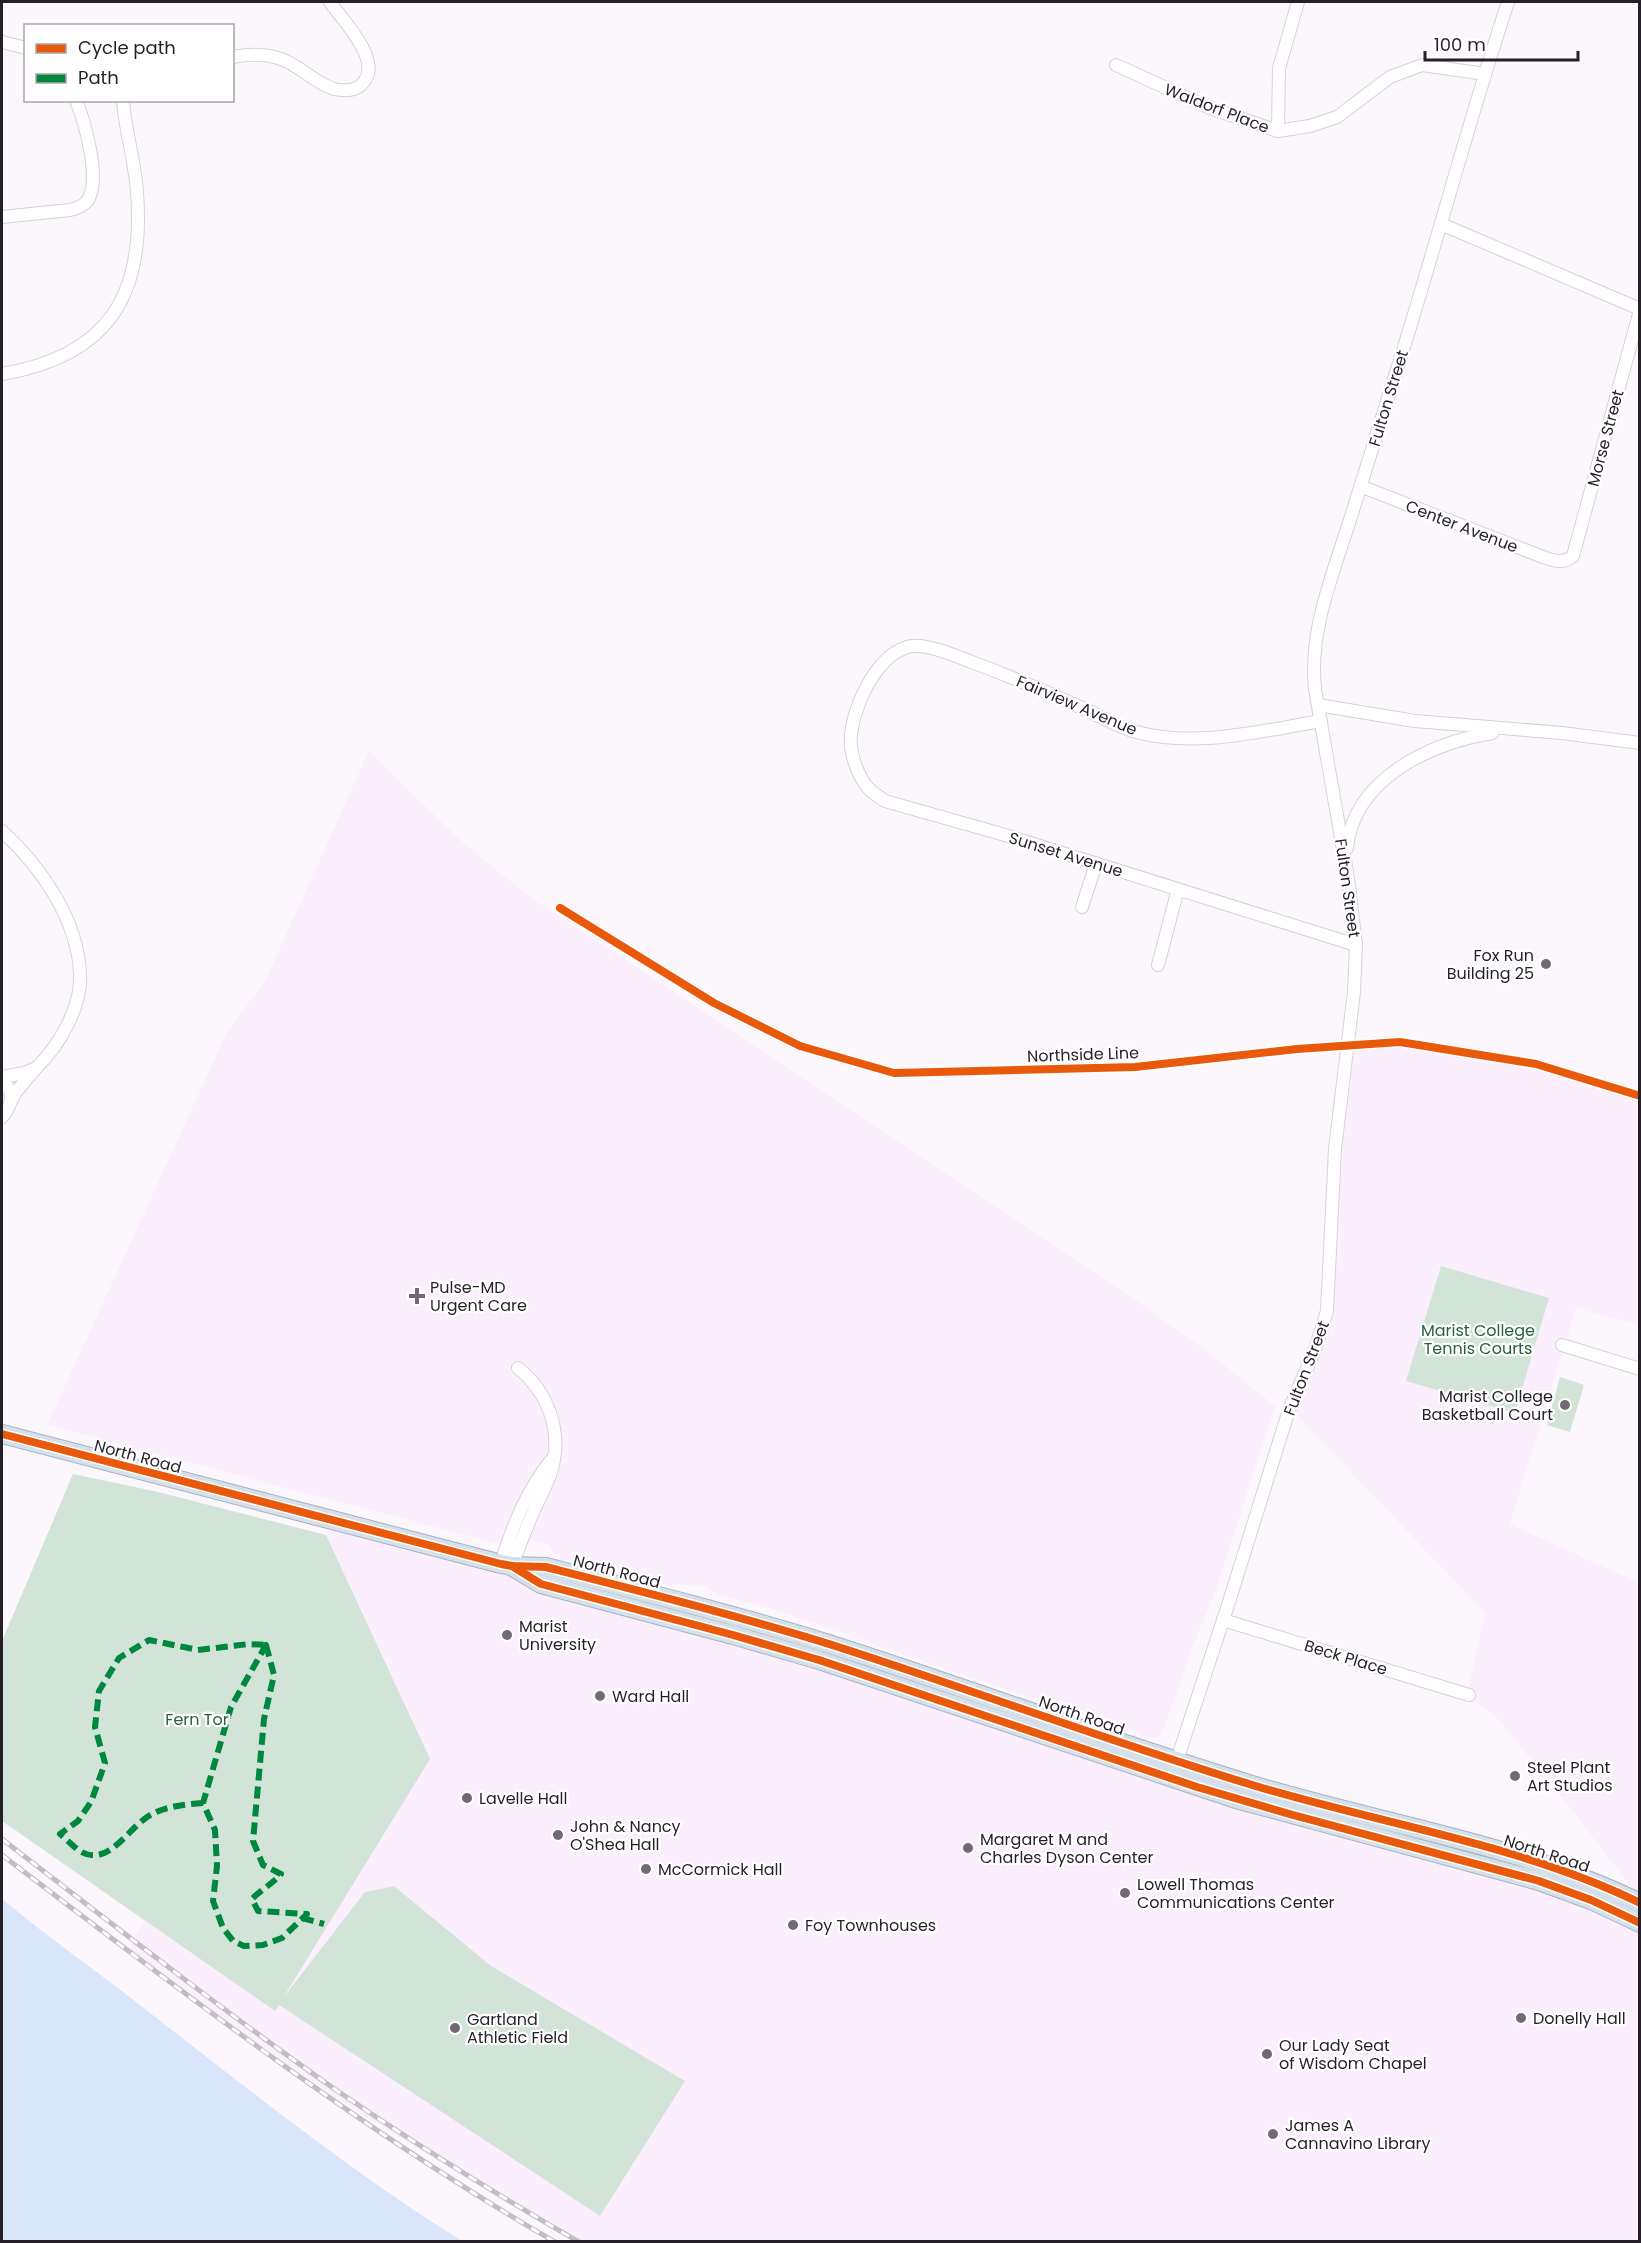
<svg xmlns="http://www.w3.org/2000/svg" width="1641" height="2243" viewBox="0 0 1641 2243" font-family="Poppins,sans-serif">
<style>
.built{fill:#fbeffe}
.green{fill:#d2e3d8}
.water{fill:#d8e5fb}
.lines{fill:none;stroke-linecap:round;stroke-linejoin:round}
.minor-casing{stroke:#d7d2d9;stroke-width:14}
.highway-casing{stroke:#a8b2bf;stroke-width:20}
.minor{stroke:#fefeff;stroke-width:12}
.highway{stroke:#d5e0eb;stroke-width:18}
.rail-casing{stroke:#c0bec0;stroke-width:5}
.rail{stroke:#fff;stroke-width:3;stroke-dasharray:9;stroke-linecap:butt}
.quiet{stroke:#00873e;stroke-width:6;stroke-dasharray:12 6;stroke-linecap:butt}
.cycleway-casing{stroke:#fff;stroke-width:11}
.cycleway{stroke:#e8590c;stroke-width:8}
.poi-dot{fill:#706b72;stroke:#fff;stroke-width:2}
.labels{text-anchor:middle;stroke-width:4.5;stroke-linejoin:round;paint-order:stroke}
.street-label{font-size:16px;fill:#251f27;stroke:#fff}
.poi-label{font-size:16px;fill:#251f27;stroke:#fff;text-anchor:start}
.park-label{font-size:16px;fill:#26623d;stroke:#fff}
</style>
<rect width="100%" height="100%" fill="#fbf7fc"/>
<!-- built -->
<g class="built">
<path d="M369,751L460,840L534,900L709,1015L1114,1285L1207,1351L1275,1406L1216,1590L1193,1645L1162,1734L1157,1737H1144L1120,1722L1081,1710L1063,1709L772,1609L721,1596L713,1591L708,1586L645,1583L617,1569L582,1560H561L552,1552L549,1545L518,1535L505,1543L492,1542L47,1425L227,1032L265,981Z"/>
<path d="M1386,1037L1441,1043L1496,1053L1639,1095V1325L1576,1308L1510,1524L1639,1583V2241H576L508,2204L353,2109L252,2039L130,1949L333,1521L1013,1724L1179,1761L1637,1895L1575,1814L1494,1714L1466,1699L1485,1613L1292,1410L1330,1317L1336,1265L1341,1110L1349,1041Z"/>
</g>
<!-- green -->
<g class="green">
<path d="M1441,1266L1549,1298L1515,1413L1406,1381Z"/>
<path d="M1560,1377L1584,1385L1570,1432L1547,1425Z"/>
<path d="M73,1474L154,1491L326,1535L430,1759L283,1998L365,1892L394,1886L491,1966L685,2081L600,2216L279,2005L275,2011L2,1821V1641Z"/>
</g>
<!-- water -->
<path class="water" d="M2,1899C50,1939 101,1974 150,2013C252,2092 353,2173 462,2241H2Z"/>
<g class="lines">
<defs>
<g id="minor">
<path d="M2,42L26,48"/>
<path d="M232,57C248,54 263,53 278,58C299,64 314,83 334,89C343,91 354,91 361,85C386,63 342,20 330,2"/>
<path d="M1116,65L1210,108L1278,131L1310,126L1337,117L1390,77L1422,65L1485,74"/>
<path d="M1278,131L1279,68L1298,2"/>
<path d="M2,217L70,210C78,208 86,205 89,198C100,175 85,123 76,100"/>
<path d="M1441,224L1640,309"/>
<path d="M2,374C108,356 145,296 137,192C135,161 125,131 123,100"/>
<path d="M1360,486L1543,557C1555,561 1563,564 1573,556L1640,310"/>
<path d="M1318,705L1415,721L1562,733L1640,743"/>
<path d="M1321,721C1260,731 1198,748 1136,732C1118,727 1100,716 1082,708C1045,691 1007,675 969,661C954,655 927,644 912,646C877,652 854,705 851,735C849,752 858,778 870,790C874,794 880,797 885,801L1005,835L1356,945"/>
<path d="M2,831C40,866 78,919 80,974C82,1007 59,1046 36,1068"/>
<path d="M1347,848C1354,778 1431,743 1492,733"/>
<path d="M1082,907L1096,864"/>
<path d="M1158,965L1178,889"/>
<path d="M2,1077L24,1073L36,1068L16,1092L10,1103"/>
<path d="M2,1079C14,1091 13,1105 2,1117"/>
<path d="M1562,1345L1640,1369"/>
<path d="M501,1564C512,1526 527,1489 553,1458"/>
<path d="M512,1566C519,1546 527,1526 536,1506C541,1495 548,1483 551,1472C563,1433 549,1393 518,1368"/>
<path d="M1223,1620L1469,1695"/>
<path d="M1175,1766L1229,1602L1289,1410L1316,1347L1327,1311L1335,1149L1354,992L1356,945L1348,878L1315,689C1309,633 1331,579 1348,526C1363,477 1379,428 1394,379C1434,254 1467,126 1508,2"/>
</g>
<g id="highway">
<path d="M2,1434L501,1564L512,1566L546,1567C640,1591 735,1615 829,1644C970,1689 1108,1741 1249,1784C1379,1824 1517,1843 1640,1903"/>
<path d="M513,1567L541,1584L733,1635L819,1660L1236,1799L1539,1881L1591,1900L1640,1923"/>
</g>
</defs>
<!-- minor casing -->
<use href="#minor" class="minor-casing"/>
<!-- highway casing -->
<use href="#highway" class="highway-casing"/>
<!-- minor -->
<use href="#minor" class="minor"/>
<!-- highway -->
<use href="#highway" class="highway"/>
<defs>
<g id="rail">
<path d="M2,1839C112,1924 222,2010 336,2090C415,2144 496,2194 579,2242"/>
<path d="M2,1855C182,1992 358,2128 555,2242"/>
</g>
</defs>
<!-- rail casing -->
<use href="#rail" class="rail-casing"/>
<!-- rail -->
<use href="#rail" class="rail"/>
<!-- quiet -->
<g class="quiet">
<path d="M266,1645L274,1675L264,1719L253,1841L263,1865L281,1874C272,1884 261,1890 252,1899L258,1911L307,1914L282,1938L263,1945L244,1946L233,1941L223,1928L213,1901L217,1866L215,1830L203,1803L231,1707Z"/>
<path d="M203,1803C187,1804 169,1806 154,1813C129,1824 109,1871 78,1850C72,1845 66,1839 60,1834L78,1821L91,1802L105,1763L95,1727L99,1691L119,1658L149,1640L198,1650L249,1644L266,1645"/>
<path d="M302,1918L324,1924"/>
</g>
<defs>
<g id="cycleway">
<path d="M560,908L714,1003L800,1046L894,1073L1135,1067L1297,1049L1400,1042L1536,1064L1640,1096"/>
<path d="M2,1434L501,1564L512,1566L546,1567C640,1591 735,1615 829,1644C970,1689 1108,1741 1249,1784C1379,1824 1517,1843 1640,1903"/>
<path d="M512,1566L541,1584L733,1635L819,1660L1197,1787L1293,1815L1539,1881L1591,1900L1640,1923"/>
</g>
</defs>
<!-- cycleway casing -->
<use href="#cycleway" class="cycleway-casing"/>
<!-- cycleway -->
<use href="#cycleway" class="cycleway"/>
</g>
<!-- markers -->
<g class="poi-dot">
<circle cx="1546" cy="964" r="6"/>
<path d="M414 1287h6v6h6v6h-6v6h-6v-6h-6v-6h6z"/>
<circle cx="1565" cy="1405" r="6"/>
<circle cx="507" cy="1635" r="6"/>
<circle cx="600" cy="1696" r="6"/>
<circle cx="1515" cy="1776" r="6"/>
<circle cx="467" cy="1798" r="6"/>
<circle cx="558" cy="1835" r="6"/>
<circle cx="968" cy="1848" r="6"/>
<circle cx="646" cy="1869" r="6"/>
<circle cx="1125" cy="1893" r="6"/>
<circle cx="793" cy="1925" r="6"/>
<circle cx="1521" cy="2018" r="6"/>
<circle cx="455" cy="2028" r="6"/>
<circle cx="1267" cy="2054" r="6"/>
<circle cx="1273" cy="2134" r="6"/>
</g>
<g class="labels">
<!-- street labels -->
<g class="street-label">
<text transform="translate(1217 108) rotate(21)" y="6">Waldorf Place</text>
<text transform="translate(1388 398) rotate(-73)" y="6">Fulton Street</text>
<text transform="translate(1605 438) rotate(-75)" y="6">Morse Street</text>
<text transform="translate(1462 526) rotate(21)" y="6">Center Avenue</text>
<text transform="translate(1077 705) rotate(23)" y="6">Fairview Avenue</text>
<text transform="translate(1066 854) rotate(17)" y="6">Sunset Avenue</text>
<text transform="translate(1348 888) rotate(82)" y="6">Fulton Street</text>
<text transform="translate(1083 1054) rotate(-2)" y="6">Northside Line</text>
<text transform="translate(1306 1368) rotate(-69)" y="6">Fulton Street</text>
<text transform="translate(138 1456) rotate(15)" y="6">North Road</text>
<text transform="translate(617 1571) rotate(15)" y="6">North Road</text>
<text transform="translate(1346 1657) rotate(17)" y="6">Beck Place</text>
<text transform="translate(1082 1715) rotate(19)" y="6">North Road</text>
<text transform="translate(1547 1853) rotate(18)" y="6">North Road</text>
</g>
<!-- poi labels -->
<g class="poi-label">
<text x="1534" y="961" text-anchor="end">Fox Run<tspan x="1534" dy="18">Building 25</tspan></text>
<text x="430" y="1293">Pulse-MD<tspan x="430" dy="18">Urgent Care</tspan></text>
<text x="1553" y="1402" text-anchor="end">Marist College<tspan x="1553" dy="18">Basketball Court</tspan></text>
<text x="519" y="1632">Marist<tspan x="519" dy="18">University</tspan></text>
<text x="612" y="1702">Ward Hall</text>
<text x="1527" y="1773">Steel Plant<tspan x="1527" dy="18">Art Studios</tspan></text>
<text x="479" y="1804">Lavelle Hall</text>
<text x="570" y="1832">John &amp; Nancy<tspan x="570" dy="18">O'Shea Hall</tspan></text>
<text x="980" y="1845">Margaret M and<tspan x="980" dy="18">Charles Dyson Center</tspan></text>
<text x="658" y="1875">McCormick Hall</text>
<text x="1137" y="1890">Lowell Thomas<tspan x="1137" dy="18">Communications Center</tspan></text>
<text x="805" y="1931">Foy Townhouses</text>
<text x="1533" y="2024">Donelly Hall</text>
<text x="467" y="2025">Gartland<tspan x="467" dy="18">Athletic Field</tspan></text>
<text x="1279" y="2051">Our Lady Seat<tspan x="1279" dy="18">of Wisdom Chapel</tspan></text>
<text x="1285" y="2131">James A<tspan x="1285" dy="18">Cannavino Library</tspan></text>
</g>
<!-- park labels -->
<g class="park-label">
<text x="1478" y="1336">Marist College<tspan x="1478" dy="18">Tennis Courts</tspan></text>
<text x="197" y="1725">Fern Tor</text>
</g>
</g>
<!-- border -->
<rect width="1641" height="2243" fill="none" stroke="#251f27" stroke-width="6"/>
<!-- legend -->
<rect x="24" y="24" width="210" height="78" fill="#ffffff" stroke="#a8a5a9" stroke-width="1.5"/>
<rect x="36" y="44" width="30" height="9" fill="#e8590c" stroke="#a8a5a9" stroke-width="1.5"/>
<text x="78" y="54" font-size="18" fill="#251f27">Cycle path</text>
<rect x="36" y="74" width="30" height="9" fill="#00873e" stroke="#a8a5a9" stroke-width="1.5"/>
<text x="78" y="84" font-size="18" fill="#251f27">Path</text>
<!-- scale -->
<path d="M1425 51v9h153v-9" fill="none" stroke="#251f27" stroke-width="3"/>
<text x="1434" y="51" font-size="18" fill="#251f27" stroke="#ffffff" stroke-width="4.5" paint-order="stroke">100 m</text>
</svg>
